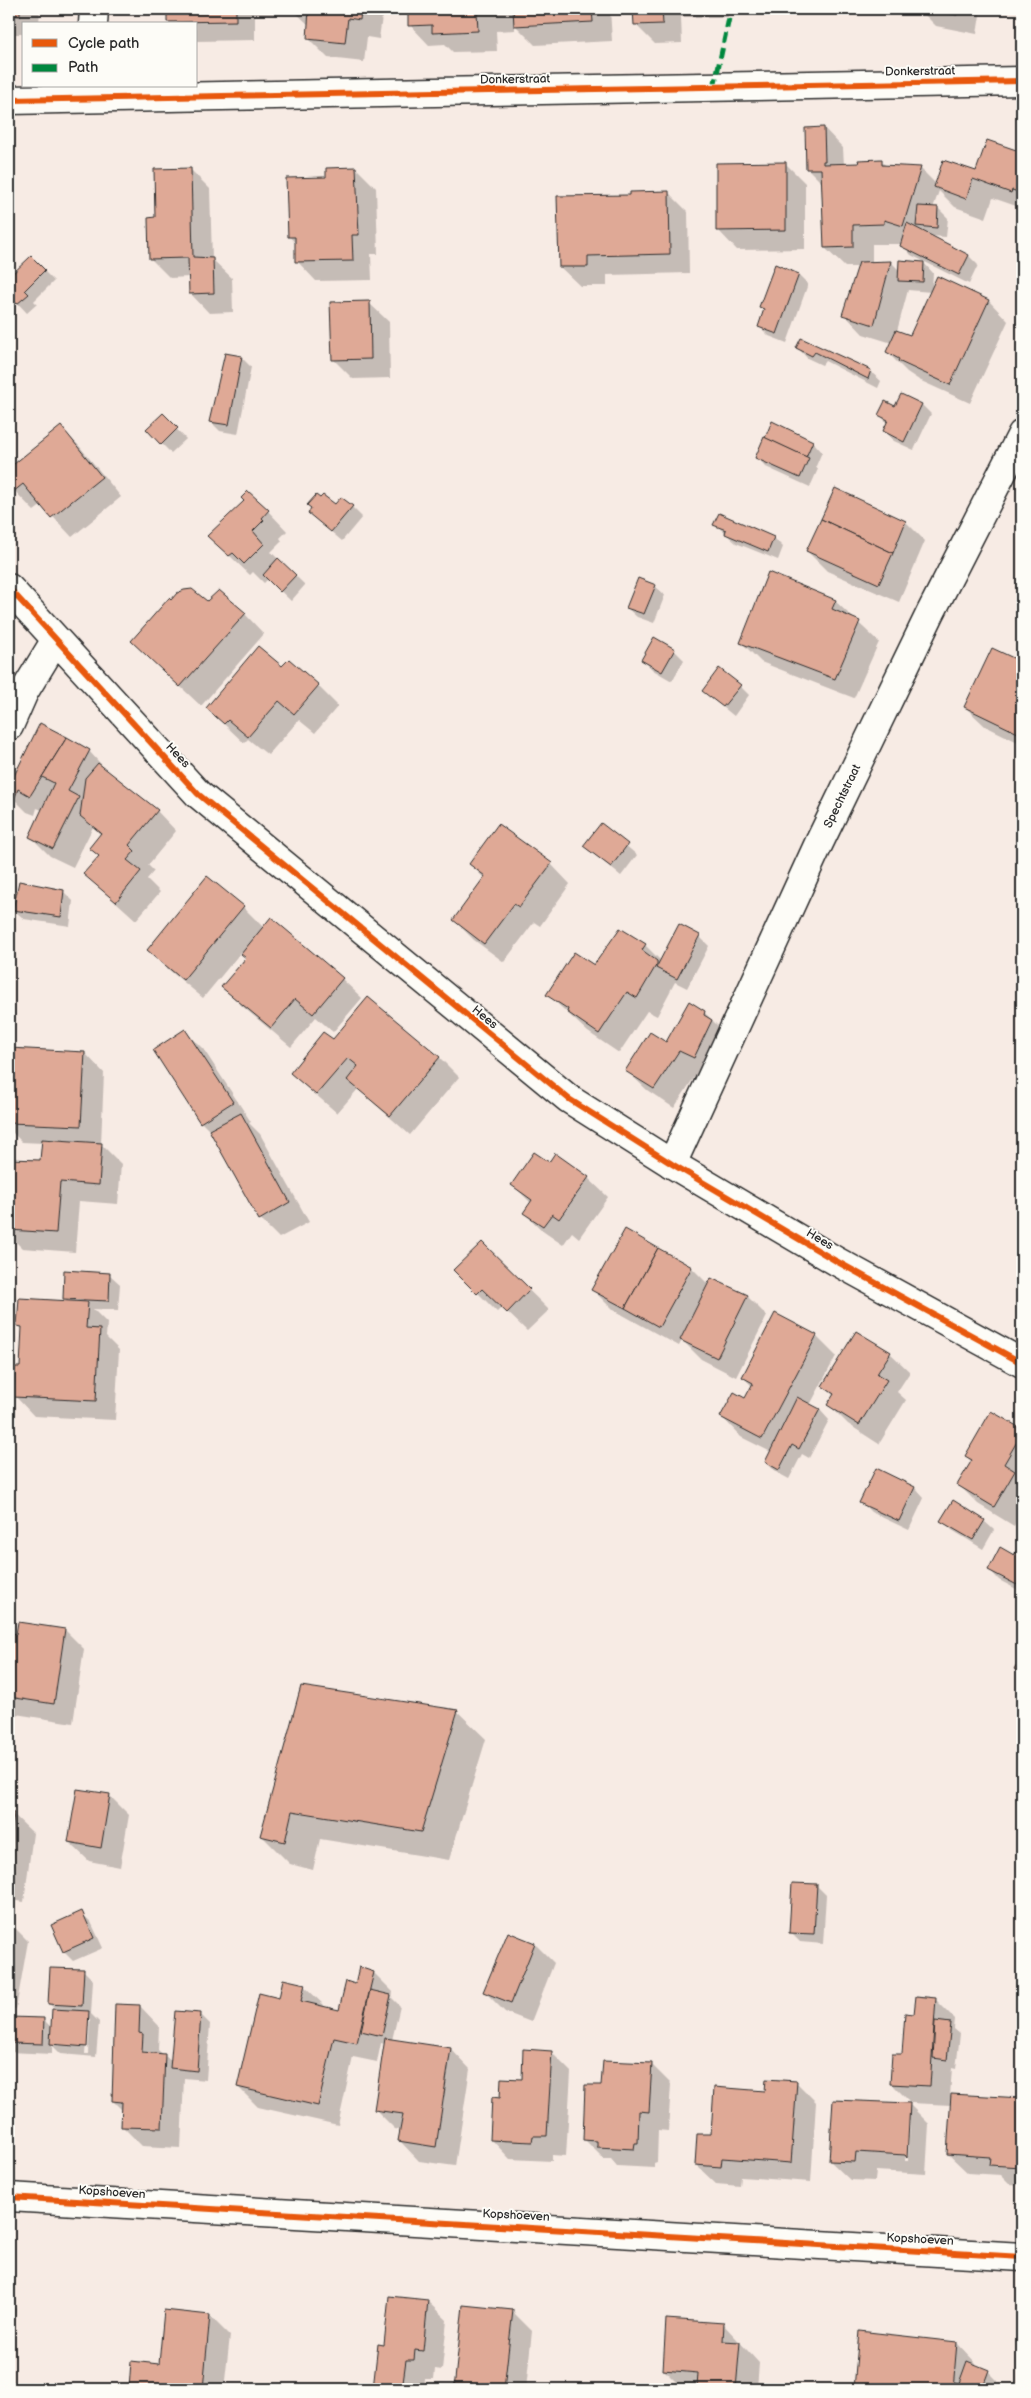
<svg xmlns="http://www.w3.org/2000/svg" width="1031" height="2398" viewBox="0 0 1031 2398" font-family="'Balsamiq Sans',sans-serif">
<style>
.shadow{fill:#0003;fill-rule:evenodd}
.building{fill:#dfa996;stroke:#2b2b2b}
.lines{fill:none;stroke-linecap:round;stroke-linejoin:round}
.street-casing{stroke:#2b2b2b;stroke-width:31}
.street{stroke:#fdfcf7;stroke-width:28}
.quiet{stroke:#00873e;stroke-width:5;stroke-dasharray:10 5;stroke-linecap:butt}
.cycleway-casing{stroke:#fdfcf7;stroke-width:9}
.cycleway{stroke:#e8590c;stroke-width:6}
.labels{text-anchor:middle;stroke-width:4;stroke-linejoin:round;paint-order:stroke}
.street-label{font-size:12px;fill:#2b2b2b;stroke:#fdfcf7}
</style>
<rect width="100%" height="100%" fill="#f7ebe4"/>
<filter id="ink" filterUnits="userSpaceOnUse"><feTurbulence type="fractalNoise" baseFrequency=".02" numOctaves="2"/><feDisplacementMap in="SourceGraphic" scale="10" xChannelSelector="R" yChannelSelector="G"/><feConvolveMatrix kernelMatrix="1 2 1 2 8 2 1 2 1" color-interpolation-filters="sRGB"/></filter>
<g filter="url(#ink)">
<!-- shadow -->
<g class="shadow">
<path d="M9,9H40L39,24H24V34H9Z"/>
<path d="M168,9H276V14H255V40L196,41V24H171L168,21Z"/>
<path d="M292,9H383L379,39L367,37L364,62L328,58L308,38L310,26Z"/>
<path d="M409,9H610L612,41L535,45L515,25V30L496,31L497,51L453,52L445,44L429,45L410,25Z"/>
<path d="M634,9H727L728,17H681L682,43L655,44L635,24Z"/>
<path d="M919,9H981L977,34L936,26Z"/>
<path d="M824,128L843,148L844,165L881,161L887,167L920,168L936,184L977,172L988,141L1022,153V208L993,198L986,218L955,207L939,191L933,208H938L948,218L946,237L930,236L969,256L978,265L969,284L911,255L902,244H872V263L891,262L900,271L924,263L933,273L932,289L938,278L989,301L1008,321L970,403L919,380L907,372L887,352L892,343L863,334L844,314L858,267H845L825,248L823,184L807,168ZM908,290L931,292L910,337L897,331Z"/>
<path d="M785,163L805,183V249L737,250L718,230Z"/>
<path d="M356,168L376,188L378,254H371L372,280L316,281L297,261L296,244L289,236L327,178Z"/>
<path d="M190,169L210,189L212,259L232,278L233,312L209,313L190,293L189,277L170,278L150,258L156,218Z"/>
<path d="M668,192L688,212L689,273L607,275V286H580L560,267L631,196Z"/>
<path d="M31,258L54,281L34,301L37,304L27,313L9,294V285Z"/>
<path d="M799,275L808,284L787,343L769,336L759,326L765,310L761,307Z"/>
<path d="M369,303L389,322L390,378L353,379L333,359Z"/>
<path d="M801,340L871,372L881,381L878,388L825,361L822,365L807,358L798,348Z"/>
<path d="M241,357L251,367L238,434L220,431L210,421Z"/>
<path d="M922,405L931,414L914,450L894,441L884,431L888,424L880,415L895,408Z"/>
<path d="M163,415L186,439L171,453L147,429Z"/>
<path d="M773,423L813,442L822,452L816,466L818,469L810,487L766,467L757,457Z"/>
<path d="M61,428L80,447L121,497L72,537L42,505L34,511L9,485V470Z"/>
<path d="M835,490L906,522L925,541L899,602L827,571L807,551Z"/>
<path d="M335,505L352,507L362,517L342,541L309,513Z"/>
<path d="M268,511L287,531L280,538L282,541L271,552L305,585L291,601L268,579L264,583L253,572L250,575L229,555Z"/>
<path d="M715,524L774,538L783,547L778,560L736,543Z"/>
<path d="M655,586L665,595L654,623L637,617L627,608Z"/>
<path d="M835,601L879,642L854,698L761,662L741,642Z"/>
<path d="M208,603L245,614L264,634L201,706L132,641Z"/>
<path d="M674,650L684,660L672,681L653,670L643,660Z"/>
<path d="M993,650L1022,664V744L985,726L965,707Z"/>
<path d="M282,668L318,686L338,706L315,733L299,720L268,755L248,739L244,743L207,708Z"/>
<path d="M740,686L749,695L734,716L703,691Z"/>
<path d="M40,724L89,751L108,772L157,811L176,831L148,865L154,871L147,879L160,892L136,920L85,874L100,857L91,848L101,835L93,827L73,867L50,856L30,836L42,810L37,808L35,815L27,812L9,794V789Z"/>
<path d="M601,825L637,855L621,876L584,846Z"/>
<path d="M470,864H551L570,884L540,926L534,922L504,962L474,940L454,920L485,879Z"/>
<path d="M63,891L73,901L70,926L24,919L14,910Z"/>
<path d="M243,907L264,928L342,979L362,998L333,1032L316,1017L291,1047L242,1006L223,987L247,958L241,952L203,998L168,969L148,950Z"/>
<path d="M699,936L709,946L687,988L675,982L657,1016L647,1011L619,1053L588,1032L548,995L594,966L645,945L661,961Z"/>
<path d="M704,1012L724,1032L714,1076L699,1070L674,1108L647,1090L627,1071L667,1044Z"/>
<path d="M185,1031L204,1050L251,1122L249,1123L260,1134L309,1222L279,1238L260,1219L211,1132L201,1122Z"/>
<path d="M333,1041L439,1057L459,1077L410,1135L358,1089L337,1113L291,1073Z"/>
<path d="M9,1049L85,1053L104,1073L101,1144L121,1164L118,1204L79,1201L75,1252L22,1248L9,1235V1160L41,1162L43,1143L22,1142L9,1129Z"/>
<path d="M549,1164L588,1178L608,1197L579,1238L572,1232L563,1245L544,1232L524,1213L531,1203L512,1184Z"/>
<path d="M625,1231L692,1268L709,1285L712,1279L747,1296L767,1316L736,1377L701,1359L682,1340L679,1346L612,1309L593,1290Z"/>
<path d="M482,1244L549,1310L527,1331L502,1307L497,1312L455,1270Z"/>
<path d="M110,1275L120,1284L118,1310L93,1309L107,1323L106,1337L119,1350L115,1420L34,1416L15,1396L21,1369L23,1330L19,1326L68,1302L64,1298Z"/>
<path d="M816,1336L836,1356L810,1405L820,1410L829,1420L809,1458L802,1454L789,1479L776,1472L766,1462L771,1452L741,1437L722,1417L745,1400L752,1386L743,1377Z"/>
<path d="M890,1353L910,1372L897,1392L906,1400L879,1444L848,1424L829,1405L834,1396L824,1386Z"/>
<path d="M992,1412L1022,1431V1524L1018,1519L1014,1526L978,1504L959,1485L972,1462L966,1456Z"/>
<path d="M877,1469L915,1488L924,1498L909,1530L871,1512L861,1502Z"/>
<path d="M942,1520L984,1521L994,1530L983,1549L952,1530Z"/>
<path d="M1018,1551L1022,1553V1592L999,1580L990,1570L1015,1556Z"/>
<path d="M65,1630L84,1649L73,1723L9,1713V1634L17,1635Z"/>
<path d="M302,1687L457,1711L486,1739L449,1860L320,1839L313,1870L290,1864L262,1836Z"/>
<path d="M109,1795L129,1815L120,1867L89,1861L69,1842Z"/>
<path d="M9,1813L13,1814L33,1833L24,1902L9,1900Z"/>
<path d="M816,1885L826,1895L823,1944L800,1942L791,1933Z"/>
<path d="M81,1913L91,1922L103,1948L73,1961L64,1952Z"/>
<path d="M9,1922L28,1941L16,2009L9,2008Z"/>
<path d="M509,1933L535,1944L554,1963L531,2022L505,2012L485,1992Z"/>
<path d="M84,1971L93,1980L91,2014L99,2022L96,2057L61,2054L52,2045V2054L9,2052V2018L43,2019L52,2028L54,2008L49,2004ZM88,2020H90L88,2054H85Z"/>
<path d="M374,1973L393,1992L392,1998L400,2006L392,2040L451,2049L470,2069L455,2166L419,2161L400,2141L401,2130L395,2129L375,2109L385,2044L381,2043L377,2062L353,2057L338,2125L258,2107L238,2087L280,1999L304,1986L324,2005L323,2008L340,2012L356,1985Z"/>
<path d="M935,1999L955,2019L954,2029L960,2034L956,2069L952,2068L950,2096L1022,2099V2185L1010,2184L1001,2175L968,2173L948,2154L951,2105L911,2103L891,2083L903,2055L915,2015Z"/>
<path d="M140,2006L159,2026L158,2050L172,2062L200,2014L210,2024L206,2080L184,2078L181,2148L142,2146L122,2126L123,2111L113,2101Z"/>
<path d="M551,2052L571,2072L566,2156L552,2155V2161L510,2159L491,2139L501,2099Z"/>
<path d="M651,2064L671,2084L668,2131L658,2130L657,2162L654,2163V2168L617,2166L611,2159H604L584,2139L603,2086Z"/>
<path d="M796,2082L816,2102L811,2182L741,2177L740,2186L716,2184L696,2165L712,2136L766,2092Z"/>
<path d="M910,2105L929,2124L926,2174L876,2171L875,2181L850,2180L830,2161ZM908,2121H910L908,2161H905Z"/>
<path d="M427,2301L447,2320L442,2370L435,2369L434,2379H425L424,2389H374L379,2345L385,2346Z"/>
<path d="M9,2302L16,2309L14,2330H9Z"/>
<path d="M464,2306L512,2311L532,2331L526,2389H455Z"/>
<path d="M165,2311L210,2316L230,2336L224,2389H130L133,2363L160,2365Z"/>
<path d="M723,2324L759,2363L757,2389H683L664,2370Z"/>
<path d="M860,2333L957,2343L976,2363V2366L988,2371L998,2381L995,2389H856Z"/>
</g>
<!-- building -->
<g class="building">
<path d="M9,9H20V16L9,15Z"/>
<path d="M167,9H236V21L167,22Z"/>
<path d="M309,9H361L360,20L348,18L345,43L307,39Z"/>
<path d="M408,9H496V11L477,12L478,31L432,33V25L408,26Z"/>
<path d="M513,9H592L593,22L514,26Z"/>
<path d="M633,9H662L663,24L634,25Z"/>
<path d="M925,9H958L957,15Z"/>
<path d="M824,127L825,161H823V164L859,163L858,160L882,159V165L921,167L903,226L884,220V224L853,225V247L824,248L821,169H806L805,128Z"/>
<path d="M987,140L1022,152V197V193L1012,190L1011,193L973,179L966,199L934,187L943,160L976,171Z"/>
<path d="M786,162V230L716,231V163Z"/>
<path d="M356,167L359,235H352L353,261L295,262V237H288L286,178L326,177V168Z"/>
<path d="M191,168L193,257L213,258L214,293L189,294L188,258L149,259L148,218L155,217L154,169Z"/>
<path d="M669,191L670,254L588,256V267H559L557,196L630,195V192Z"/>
<path d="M918,206L938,207L937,228L916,226Z"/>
<path d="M907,223L969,255L959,275L900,246Z"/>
<path d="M31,256L45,270L25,290L29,294L17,304L9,296V284L13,279L10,276Z"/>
<path d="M899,260L924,262L923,282L898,281Z"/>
<path d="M891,261L874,325L842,315L859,262Z"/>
<path d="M775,264L799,274L777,334L758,327L764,309L759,307Z"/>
<path d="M937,276L989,300L950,385L898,361L899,359L886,352L896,330L910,335Z"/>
<path d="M370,301L371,359L332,360L330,302Z"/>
<path d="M801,338L871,370L868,379L815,352L812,356L796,348Z"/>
<path d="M225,353L242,356L229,425L209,422Z"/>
<path d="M901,394L922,404L904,442L883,431L888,420L878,415L885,401L895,406Z"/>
<path d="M163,413L178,428L161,445L146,429Z"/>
<path d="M772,421L813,441L806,457L765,438Z"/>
<path d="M61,426L102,477L51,518L23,484L13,492L9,487V468Z"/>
<path d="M764,437L809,458L800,478L755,458Z"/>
<path d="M835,488L906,521L893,553L821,519Z"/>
<path d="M248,491L269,510L262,518L264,520L253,531L264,544L244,564L233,553L229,556L207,536L244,501L241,498Z"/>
<path d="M316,495L320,498L323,495L335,504L341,497L353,506L331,532L308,513L311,508L307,505Z"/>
<path d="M719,513L774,537L768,552L725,534L726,530L713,525Z"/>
<path d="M821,519L893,553L879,584L806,551Z"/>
<path d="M278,558L296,575L280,592L263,575Z"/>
<path d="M768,572L836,600L832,609L860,621L835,679L740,643Z"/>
<path d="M638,578L656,585L644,614L626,608Z"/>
<path d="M192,589L207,601L219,590L246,613L180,687L131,641L169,598L171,600L177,593L184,590Z"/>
<path d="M654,637L675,649L662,672L641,660Z"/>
<path d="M258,646L282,666L289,659L319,685L294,714L279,701L248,737L228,720L224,724L206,708Z"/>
<path d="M992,648L1022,662V735L964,707Z"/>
<path d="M719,668L741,685L723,707L702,691Z"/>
<path d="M40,723L67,737L30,796L18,789L15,797L9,794V786Z"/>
<path d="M67,737L90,750L68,791L79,797L53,849L29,837L54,783L42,777Z"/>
<path d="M98,763L158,810L129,845L135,851L127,860L141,871L116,902L83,874L99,856L89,848L101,833L80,816L85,778Z"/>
<path d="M601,823L628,844L611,867L583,846Z"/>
<path d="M498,824L552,863L519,907L514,904L484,944L453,920L485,876L469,864Z"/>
<path d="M207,876L244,906L183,980L147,950Z"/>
<path d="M19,881L64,890L61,917L13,910Z"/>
<path d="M271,917L343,978L313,1014L295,999L271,1028L221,987L246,958L241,954Z"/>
<path d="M679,924L700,935L677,979L656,968Z"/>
<path d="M620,928L646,944L642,950L657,961V964L637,998L627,992L599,1034L567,1012L568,1009L546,995L574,952L594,965Z"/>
<path d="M368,997L440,1057L390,1116L347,1080L358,1066L348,1058L316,1095L290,1073L323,1032L333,1039Z"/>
<path d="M689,1001L705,1011L704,1015L712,1020L694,1058L679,1051L654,1089L625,1071L650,1032L666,1042Z"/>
<path d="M185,1029L233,1102L200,1123L153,1050Z"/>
<path d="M9,1048L85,1052L81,1126L9,1123Z"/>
<path d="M241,1113L290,1202L259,1220L209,1130Z"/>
<path d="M42,1139L102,1143L99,1185L60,1182L56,1233L9,1230V1159L40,1160Z"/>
<path d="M534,1152L549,1162L555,1153L589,1177L559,1219L552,1214L543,1226L523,1213L532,1200L511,1185Z"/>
<path d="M625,1229L658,1248L625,1308L591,1290Z"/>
<path d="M482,1242L530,1289L507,1313L482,1289L477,1294L453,1270Z"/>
<path d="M658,1248L692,1267L659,1327L625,1308Z"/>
<path d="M64,1270L110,1273L109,1301L63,1299Z"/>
<path d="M711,1278L748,1295L717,1358L680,1340Z"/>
<path d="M19,1298L88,1302L86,1328L100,1329L96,1401L13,1397L15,1367H20L22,1327L17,1326Z"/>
<path d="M775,1313L817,1335L762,1439L720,1417L734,1392L745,1398L753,1383L742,1377Z"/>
<path d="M856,1331L891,1352L877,1374L887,1380L859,1425L827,1405L834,1394L822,1386Z"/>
<path d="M797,1397L820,1409L799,1449L792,1445L779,1470L765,1462Z"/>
<path d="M991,1411L1022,1429V1433L1004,1464L1015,1471L994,1507L957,1485L972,1460L965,1456Z"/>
<path d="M876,1468L915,1487L899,1521L859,1503Z"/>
<path d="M953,1500L985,1520L973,1540L940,1521Z"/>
<path d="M1000,1547L1014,1555L1018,1549L1022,1552V1574L1017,1585L988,1570Z"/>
<path d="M18,1622L65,1629L54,1704L9,1697V1632L16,1634Z"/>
<path d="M1022,1655V1674L1014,1669Z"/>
<path d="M301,1686L458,1710L421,1832L292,1811L285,1842L260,1836Z"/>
<path d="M77,1789L110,1794L101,1848L68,1842Z"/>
<path d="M9,1812L14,1813L9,1853Z"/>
<path d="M792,1883L817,1884L814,1934L789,1933Z"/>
<path d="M82,1911L94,1938L63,1952L51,1925Z"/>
<path d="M508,1932L535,1943L511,2003L483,1992Z"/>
<path d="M359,1967L374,1972L357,2043L334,2038L318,2106L237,2087L259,1993L279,1998L283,1979L305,1984L301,2001L339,2010L346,1981L355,1984Z"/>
<path d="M50,1968L84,1969L82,2006L48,2004Z"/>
<path d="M370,1990L391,1995L382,2036L361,2031Z"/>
<path d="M916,1996L936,1998L930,2086L890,2084L892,2054H902L905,2013L914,2014Z"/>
<path d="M115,2004L140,2005L139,2033L143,2034L142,2052L165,2054L162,2128L121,2127L122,2102L112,2101Z"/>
<path d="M52,2009L89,2011L87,2047L50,2044Z"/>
<path d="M175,2011L201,2013L197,2071L170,2068Z"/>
<path d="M9,2017L44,2018L43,2044L9,2043Z"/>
<path d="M935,2021L951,2023L947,2060L933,2058Z"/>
<path d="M385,2038L451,2048L436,2147L398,2141L403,2114L374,2110Z"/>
<path d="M523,2049L552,2051L547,2136H533L532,2142L490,2140L492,2097L500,2098L501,2078L522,2079Z"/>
<path d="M603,2061L652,2063L649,2112L639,2111L638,2143H635L634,2149L597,2147V2141L583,2140L585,2085H601Z"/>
<path d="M766,2079L797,2081L791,2163L722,2158L721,2167L695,2165L697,2134H711L714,2087L765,2091Z"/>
<path d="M951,2094L1022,2098V2167L989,2165L990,2157L947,2154Z"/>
<path d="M833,2100L910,2103L907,2158L905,2155L856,2152L855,2162L829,2161Z"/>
<path d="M389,2296L428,2300L423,2351L415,2350L414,2360H406L402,2389H373L378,2344L384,2345Z"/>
<path d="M463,2305L513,2310L504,2389H454Z"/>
<path d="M164,2310L210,2315L203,2389H129L131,2361L159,2364Z"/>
<path d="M666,2319L724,2323L723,2341L740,2342L736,2389L697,2388L698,2373L663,2370Z"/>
<path d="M859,2331L957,2342L953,2389H854Z"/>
<path d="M967,2361L989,2370L982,2389H953L954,2382L959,2383Z"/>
</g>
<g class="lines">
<defs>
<g id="street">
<path d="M93,24L94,9"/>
<path d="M9,100L1022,81"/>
<path d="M9,588L198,794L569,1099L672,1164L836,1261L1022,1363"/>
<path d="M9,726L24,692L55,641"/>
<path d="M672,1164L819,843L931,612L1022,434"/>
<path d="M9,2197L1022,2257"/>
</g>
</defs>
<!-- street casing -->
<use href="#street" class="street-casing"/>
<!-- street -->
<use href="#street" class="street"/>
<!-- quiet -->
<path class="quiet" d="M714,87L731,9"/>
<defs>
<g id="cycleway">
<path d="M9,100L1022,81"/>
<path d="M9,588L198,794L569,1099L672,1164L836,1261L1022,1363"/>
<path d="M9,2197L1022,2257"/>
</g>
</defs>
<!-- cycleway casing -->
<use href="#cycleway" class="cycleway-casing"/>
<!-- cycleway -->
<use href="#cycleway" class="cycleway"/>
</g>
</g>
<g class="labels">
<!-- street labels -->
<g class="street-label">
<text transform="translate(920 71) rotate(-1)" y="4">Donkerstraat</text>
<text transform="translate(515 79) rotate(-1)" y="4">Donkerstraat</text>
<text transform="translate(178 755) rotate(47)" y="4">Hees</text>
<text transform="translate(842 796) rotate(-64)" y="4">Spechtstraat</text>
<text transform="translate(485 1017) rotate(39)" y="4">Hees</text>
<text transform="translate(820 1239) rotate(31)" y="4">Hees</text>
<text transform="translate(112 2192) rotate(4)" y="4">Kopshoeven</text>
<text transform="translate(516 2215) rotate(3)" y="4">Kopshoeven</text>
<text transform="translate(920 2239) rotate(3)" y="4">Kopshoeven</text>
</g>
</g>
<!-- margin -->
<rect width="1031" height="2398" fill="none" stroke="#fdfcf7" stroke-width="30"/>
<rect x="15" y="15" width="1001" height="2368" fill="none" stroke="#2b2b2b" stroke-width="2" filter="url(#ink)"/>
<!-- legend -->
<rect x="22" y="22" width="175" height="65" fill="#fdfcf7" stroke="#a9a8a5"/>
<rect x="32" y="39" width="25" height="8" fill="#e8590c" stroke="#a9a8a5"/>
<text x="68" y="48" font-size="15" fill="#2b2b2b">Cycle path</text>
<rect x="32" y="64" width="25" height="8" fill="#00873e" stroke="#a9a8a5"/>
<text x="68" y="72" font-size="15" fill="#2b2b2b">Path</text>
</svg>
